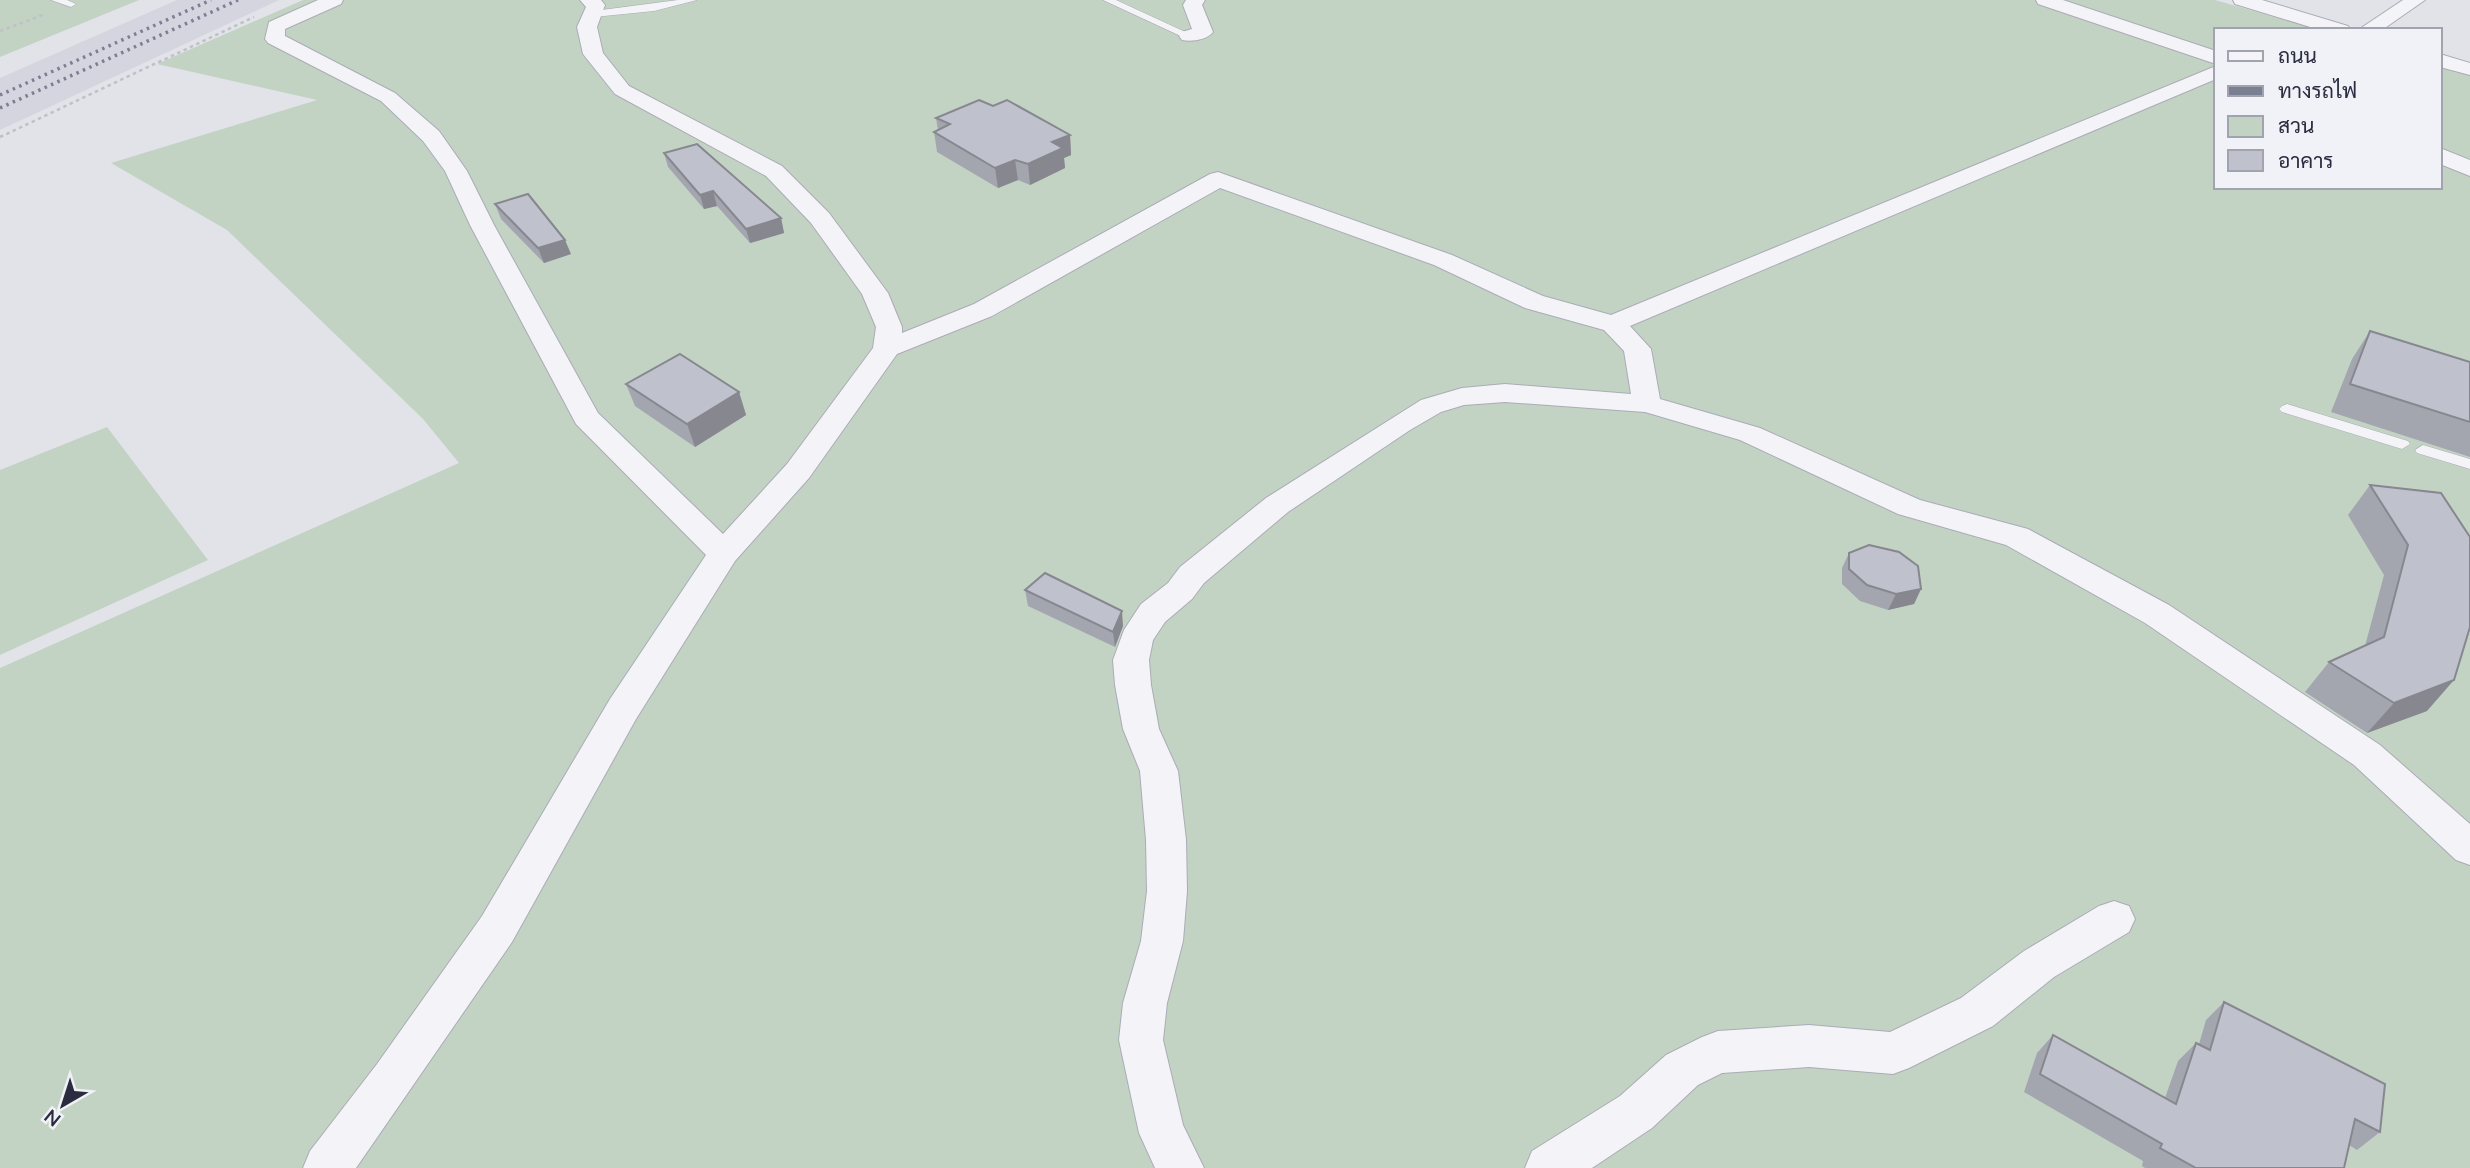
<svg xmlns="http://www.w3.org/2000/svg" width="2470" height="1168" viewBox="0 0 2470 1168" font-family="Mulish,Sarabun,sans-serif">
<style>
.built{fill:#d4d5de}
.green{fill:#c3d3c3}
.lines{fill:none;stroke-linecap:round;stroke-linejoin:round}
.lane-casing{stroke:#aaacb6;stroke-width:1}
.street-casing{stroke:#aaacb6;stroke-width:2}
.path{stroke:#bfc0c8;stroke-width:2.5;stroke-dasharray:3.5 3.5;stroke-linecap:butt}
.lane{fill:#f4f4f8;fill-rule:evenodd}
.street{fill:#f4f4f8;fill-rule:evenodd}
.rail{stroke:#7b7f92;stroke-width:3.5;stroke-dasharray:2.5 4.5;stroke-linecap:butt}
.wall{fill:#a4a6af}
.shaded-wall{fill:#86878f}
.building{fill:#bfc1cc;stroke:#86878f;stroke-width:2}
</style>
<rect width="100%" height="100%" fill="#e1e3e9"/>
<!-- built -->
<path class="built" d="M177,0H279L0,130V78Z"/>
<!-- green -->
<g class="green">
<path d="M0,0H139L0,57Z"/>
<path d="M303,0H2215L2321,30H2216V187H2440V66L2470,75V1168H0V668L459,463L423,419L227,230L111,163L317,100L157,64Z"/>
<path d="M107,427L208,560L0,655V470Z"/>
</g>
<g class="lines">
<defs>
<g id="lane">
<path d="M51,0H67L76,4L71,7Z"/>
<path d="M678,0H697L654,11L594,17L589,14L594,11Z"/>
<path d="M1103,0H1116L1194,36L1185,38Z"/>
<path d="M2287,404L2408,441L2410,444L2402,449L2282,412L2279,409L2282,406Z"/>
<path d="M2423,445L2470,459V469L2417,453L2415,450Z"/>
</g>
<g id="street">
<path d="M318,0H343L341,4L285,29V36L395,93L439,131L467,171L494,225L598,413L723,534L787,464L873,348L876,327L862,294L811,223L766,176L615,94L583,54L577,27L586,7L580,0H601L605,5L597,27L603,53L629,86L782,166L829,213L888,293L902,327V333L974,304L1210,174L1218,172L1452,255L1543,296L1611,315L2216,66V79L1630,326L1651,349L1660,399L1760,428L1920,500L2028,529L2169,605L2380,745L2470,824V865L2456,860L2354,765L2145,623L2006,545L1898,514L1740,440L1645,412L1505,402L1464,405L1441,412L1410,430L1288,512L1204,583L1192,599L1165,622L1153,640L1149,660L1151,685L1159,729L1178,771L1186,840L1187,891L1183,941L1167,1003L1163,1040L1183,1125L1204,1168H1155L1139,1133L1119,1040L1123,1003L1141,941L1147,891L1146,840L1140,771L1123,729L1115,685L1113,660L1124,630L1141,604L1168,583L1180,567L1266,498L1421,400L1462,388L1505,384L1631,394L1624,351L1604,330L1525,308L1434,265L1220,188L992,316L897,354L809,478L735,561L636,719L512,942L356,1168H303L310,1151L377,1064L482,916L610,699L706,555L576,424L470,225L445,171L423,141L381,101L268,43L265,39L269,22Z"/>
<path d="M1205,0L1202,5L1213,32C1207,40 1191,42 1182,40L1179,36L1182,32L1192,29L1183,5L1186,0Z"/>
<path d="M2036,0H2063L2216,51V64L2038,4Z"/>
<path d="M2233,0H2262L2348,26L2351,30H2320L2235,4Z"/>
<path d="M2403,0H2425L2382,30H2358Z"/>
<path d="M2440,54L2470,63V75L2440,67Z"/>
<path d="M2440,148L2470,160V176L2440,164Z"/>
<path d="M2114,901L2129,906L2135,919L2129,932L2054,977L1993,1026L1909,1068L1893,1074L1809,1067L1722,1073L1698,1085L1652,1128L1592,1168H1525L1532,1151L1620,1096L1666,1055L1702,1037L1718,1031L1809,1025L1890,1032L1961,998L2024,951L2099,906Z"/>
</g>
</defs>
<!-- lane casing -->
<use href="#lane" class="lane-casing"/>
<!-- street casing -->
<use href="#street" class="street-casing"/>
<!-- path -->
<g class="path">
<path d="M0,31L45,14"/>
<path d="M0,137L254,17"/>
</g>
<!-- lane -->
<use href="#lane" class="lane"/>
<!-- street -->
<use href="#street" class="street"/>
<!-- rail -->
<g class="rail">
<path d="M0,95L211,0"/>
<path d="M0,108L238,0"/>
</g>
</g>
<!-- wall -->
<g class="wall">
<path d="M936,118L1070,135L1071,155L1064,158L1065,168L1030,185L1018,180L998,188L937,152L934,132L938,130Z"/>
<path d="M664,153L781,218L784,233L750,243L717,206L704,209L668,167Z"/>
<path d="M495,204L571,254L544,263L501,219Z"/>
<path d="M2370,331L2470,362V457L2331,412L2352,359Z"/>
<path d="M626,384L739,392L746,415L695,447L635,406Z"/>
<path d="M2370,485L2441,493L2427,711L2367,733L2305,692L2329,662L2365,646L2384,575L2348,515Z"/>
<path d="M1849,553L1921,589L1914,604L1888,610L1860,601L1842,584V568Z"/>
<path d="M1025,590L1123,626L1115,647L1028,606Z"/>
<path d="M2224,1002L2380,1132L2357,1150L2349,1145L2344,1168H2145L2142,1166L2143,1161L2024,1092L2037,1053L2053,1035L2165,1098L2178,1061L2196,1043L2199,1044L2206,1020Z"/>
</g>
<!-- shaded-wall -->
<g class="shaded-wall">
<path d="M1070,135L1071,155L1064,158L1065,168L1030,185L1028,164L1052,142Z"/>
<path d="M1015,160L1018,180L998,188L995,168Z"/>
<path d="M713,191L717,206L704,209L700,195Z"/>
<path d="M781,218L784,233L750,243L746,229Z"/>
<path d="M565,240L571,254L544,263L538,248Z"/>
<path d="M739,392L746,415L695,447L687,424Z"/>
<path d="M1921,589L1914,604L1888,610L1896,594Z"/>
<path d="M1122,611L1123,626L1115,647L1113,632Z"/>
<path d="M2454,680L2427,711L2367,733L2394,703Z"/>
</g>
<!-- building -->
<g class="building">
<path d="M979,100L993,106L1007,100L1070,135L1052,142L1063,148L1028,164L1015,160L995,168L934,132L950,124L936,118Z"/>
<path d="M697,144L781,218L746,229L713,191L700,195L664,153Z"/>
<path d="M528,194L565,240L538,248L495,204Z"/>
<path d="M2370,331L2470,362V422L2350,384Z"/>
<path d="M680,354L739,392L687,424L626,384Z"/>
<path d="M2370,485L2441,493L2470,537V627L2454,680L2394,703L2329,662L2384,637L2408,545Z"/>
<path d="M1869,545L1899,552L1918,566L1921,589L1896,594L1867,585L1849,569V553Z"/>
<path d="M1045,573L1122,611L1113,632L1025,590Z"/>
<path d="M2224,1002L2385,1084L2380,1132L2355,1119L2344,1168H2196L2160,1148L2162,1144L2040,1074L2053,1035L2176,1104L2196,1043L2210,1050Z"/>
</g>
<!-- legend -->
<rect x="2214" y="28" width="228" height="161" fill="#f1f2f7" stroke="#a1a3ae" stroke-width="2"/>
<rect x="2228" y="51" width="35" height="10" fill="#f4f4f8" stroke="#a1a3ae" stroke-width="2"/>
<text x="2278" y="63" font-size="21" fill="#2a2d40">ถนน</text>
<rect x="2228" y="86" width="35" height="10" fill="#7b7f92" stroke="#a1a3ae" stroke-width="2"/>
<text x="2278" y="98" font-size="21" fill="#2a2d40">ทางรถไฟ</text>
<rect x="2228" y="116" width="35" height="21" fill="#c3d3c3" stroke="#a1a3ae" stroke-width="2"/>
<text x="2278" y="133" font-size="21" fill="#2a2d40">สวน</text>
<rect x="2228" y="150" width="35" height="21" fill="#bfc1cc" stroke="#a1a3ae" stroke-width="2"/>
<text x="2278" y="168" font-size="21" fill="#2a2d40">อาคาร</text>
<!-- north arrow -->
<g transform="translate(63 1105) rotate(219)" stroke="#f1f2f7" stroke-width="5" paint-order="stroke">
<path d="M0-5L12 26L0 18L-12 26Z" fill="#2a2d40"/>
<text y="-10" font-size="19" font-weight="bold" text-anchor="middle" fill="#2a2d40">N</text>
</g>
</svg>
